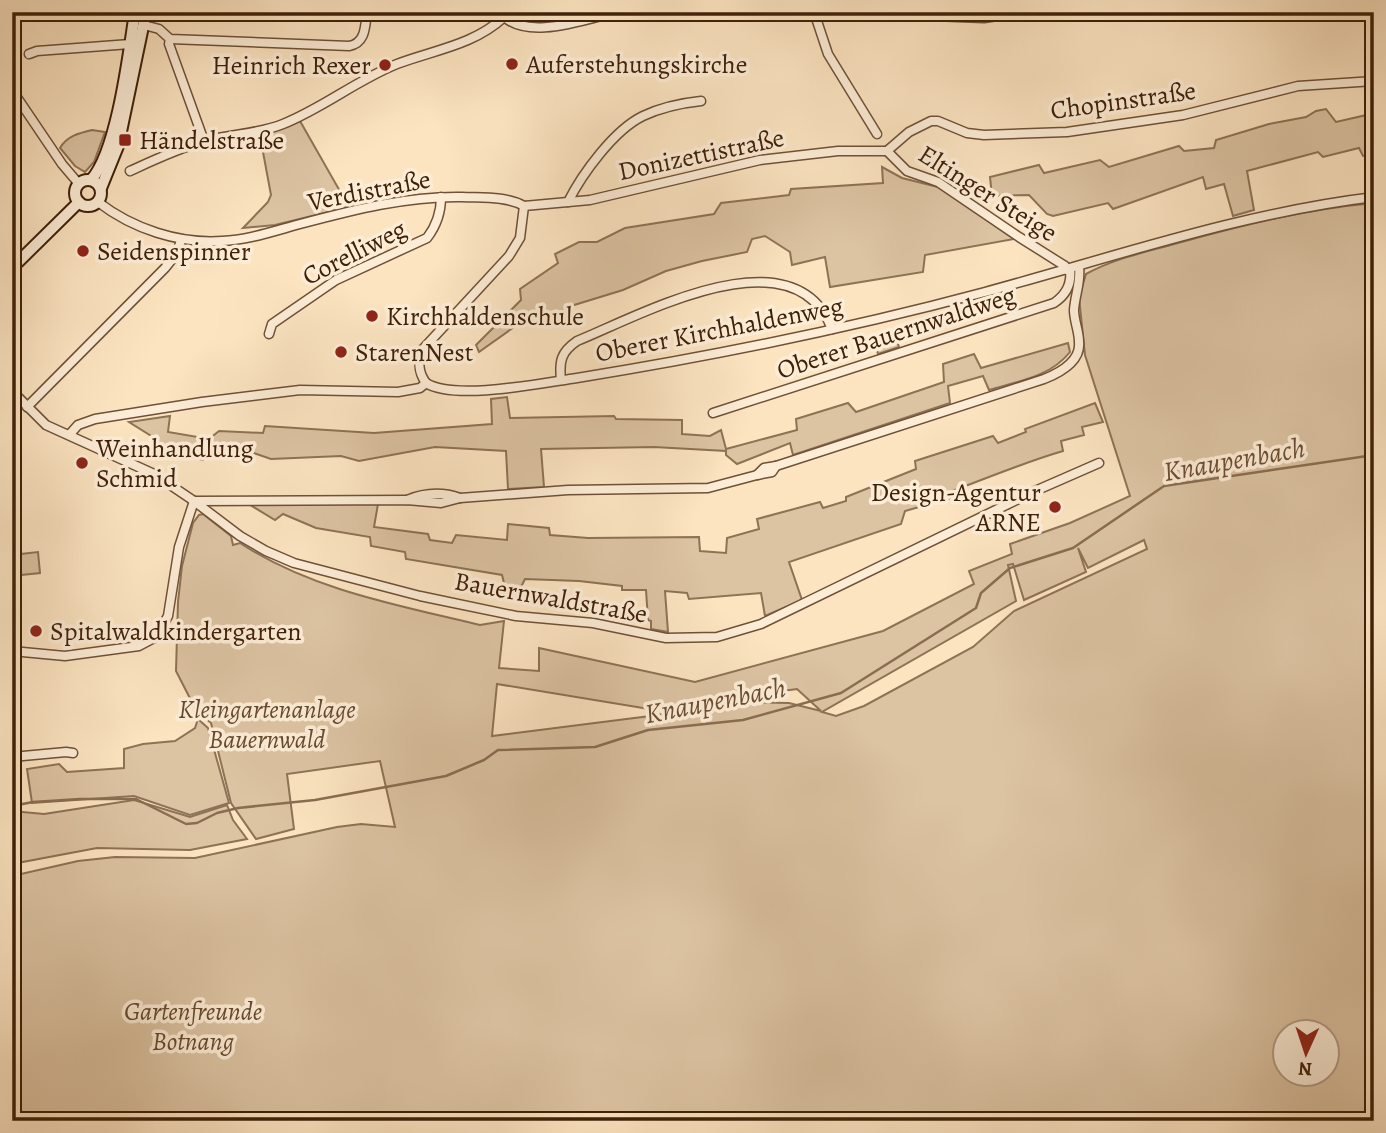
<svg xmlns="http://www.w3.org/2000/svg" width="1386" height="1133" viewBox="0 0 1386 1133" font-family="Alegreya,serif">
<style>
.green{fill:#dcc3a2;stroke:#8e7255;stroke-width:2;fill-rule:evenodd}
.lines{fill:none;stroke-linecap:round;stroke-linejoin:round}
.stream{stroke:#8a6d51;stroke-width:2.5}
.street-casing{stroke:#6e5136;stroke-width:11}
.secondary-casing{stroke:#3f2008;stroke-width:14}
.street{stroke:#fdedd7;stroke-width:8}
.secondary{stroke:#fdedd7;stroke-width:10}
.poi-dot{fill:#8f2418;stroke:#fdedd7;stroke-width:2.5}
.labels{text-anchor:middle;stroke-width:7;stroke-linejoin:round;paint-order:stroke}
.poi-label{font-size:26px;fill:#3f2008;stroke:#fdedd7;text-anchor:start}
.street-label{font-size:26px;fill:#3f2008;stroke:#fdedd7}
.park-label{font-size:26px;font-style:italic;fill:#66492e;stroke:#fdedd7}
.water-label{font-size:28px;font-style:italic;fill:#6b4d33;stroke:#fdedd7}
</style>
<rect width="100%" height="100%" fill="#fce4c1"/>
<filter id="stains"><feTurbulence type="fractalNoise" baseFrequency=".00286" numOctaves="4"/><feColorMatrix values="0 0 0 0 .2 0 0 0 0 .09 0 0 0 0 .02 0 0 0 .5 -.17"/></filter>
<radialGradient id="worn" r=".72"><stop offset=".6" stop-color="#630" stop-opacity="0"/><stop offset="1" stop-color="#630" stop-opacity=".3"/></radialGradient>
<!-- green -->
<g class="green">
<path d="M1326,109L1336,122L1371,114L1374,122V154L1363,156L1359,148L1323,157L1318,152L1247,171L1254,210L1233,216L1224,184L1206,189L1203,177L1113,209L1108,203L1053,216L1047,214L1029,195L992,196L990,177L1039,165L1044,173L1100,160L1109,167L1179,146L1184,151L1214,148L1216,140L1269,124L1306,117L1316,111Z"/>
<path d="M300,121L349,207L275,225L243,228L268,202L271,195L260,136Z"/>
<path d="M92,130L105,132L94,162L85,172L75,166L60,148C67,136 79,133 92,130Z"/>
<path d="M882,167L902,178L942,188L1014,239L925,255L923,272L830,287L825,257L792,265L790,252L765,236L752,239L747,252L702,261L666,271L623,290L571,306L539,322L531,315L479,352L476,345L521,300L520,289L558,263L555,254L579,242H597L625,228L714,214L721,203L789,195L791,189L883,183Z"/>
<path d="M1374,203V1121H12V876L78,861L115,857L195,858L337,827L361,824L395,827L380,761L287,774L294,829L256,839L231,803L211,723L196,710L176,671L178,602L182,566L193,523L199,515L203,514L231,536L233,545L240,543C312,590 397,605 480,625L504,621L499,668L539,671V648L695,682L883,631L974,584L969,571L1012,554L1010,544L1070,523L1130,496L1085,355L1079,297L1086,274C1115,258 1146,252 1178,243C1242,225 1307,209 1374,203ZM1144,540L1147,549L1014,611L973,647L864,706L836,716L822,712L1016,601L1008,565L1013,564L1024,600L1086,572L1078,548L1088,568ZM497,684L649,709L797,689L821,711L789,703L718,702L658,715L492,736ZM1284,1032H1326V1074H1284Z"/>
<path d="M894,331L899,347L878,354L873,337Z"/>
<path d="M1068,343L1070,352C1050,377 1019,381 989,390L983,376L948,386L950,403L793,455L790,443L737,464L726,455V451L654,447L541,449L544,487L508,489L506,451L435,447L359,461L341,456L271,459L239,448L231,457L205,453L203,460L166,449L156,439L129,422L170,416L168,432L209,439L219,431L263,433L265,426L374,433L492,424L491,399L507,397L510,418L614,416L616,419L682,420V434L710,436L721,430L726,449L797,430L796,419L848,403L856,412L944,382L943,364L974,354L981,368Z"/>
<path d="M1095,403L1103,422L1082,427L1084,435L1061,441L1063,451C1025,462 990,477 952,491L951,498L905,511L901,524L789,562L802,600L765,616L761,593L689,599L687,593L665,591L668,632L651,629V621L648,620L646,590H622V586L579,581L525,579L520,589L505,587L502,575L406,559L405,552L371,546L370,537L316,528L283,514L275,520L247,503L378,504L374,527L428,534L430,540L452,543L456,535L507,540L508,524L549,528L550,535L588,538L699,537L700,551L726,553L727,538L759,529L757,519L820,502L823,508L846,501V497L916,469L915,461L993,436L998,443L1026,432L1025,429Z"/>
<path d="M38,552L40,573L12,576V555Z"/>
<path d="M198,719L208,728L229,803L190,815L134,796L32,803L27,769L59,764L67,772L124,768V749L143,744L175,741L195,728Z"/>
<path d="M134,800L190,817L227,805L233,820L247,839L190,850L97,848L12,864V811L44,814Z"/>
</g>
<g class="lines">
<!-- stream -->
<path class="stream" d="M12,806L33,802L80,799H136L186,824L197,823L217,813L238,808L315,800L446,776L484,760L498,750L595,747L648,730L743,720L841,693L976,608L981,593L1010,568L1073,548L1164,486L1374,455"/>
<defs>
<g id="street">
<path d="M500,12C522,43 586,19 616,12"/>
<path d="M814,12L828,54L877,134"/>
<path d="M828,12L984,18L1025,12"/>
<path d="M144,25L159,29L170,39L349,46C366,43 365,26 367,12"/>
<path d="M170,39L169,44L204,141"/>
<path d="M29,54L37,51L130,44"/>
<path d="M12,90L62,164L79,184"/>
<path d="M887,151L909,132L931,121H938L967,133L984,135L1067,132L1183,115L1298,86L1374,81"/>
<path d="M887,151L907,171L938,182L1019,237L1065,266L1067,270"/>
<path d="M130,171C154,160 179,148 205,141C230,134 259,134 283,124C323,108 357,80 397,64C434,50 474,45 504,17"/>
<path d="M98,202C133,229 179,244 222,241C248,240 274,231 300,224C353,210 406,196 462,197C482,198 506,196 524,206L520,238L509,256L422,350C418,362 418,372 426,383"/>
<path d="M568,202C582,174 614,130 643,116C660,108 682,103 701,101"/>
<path d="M524,206L590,200L760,160L838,151H887"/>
<path d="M269,334L272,324L336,280L427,238C437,225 441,213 441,197"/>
<path d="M561,380C559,361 561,352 577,341C641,315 794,230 832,329"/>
<path d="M426,383C455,401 542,383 577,378C713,356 851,328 985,292C1114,257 1241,213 1374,197"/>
<path d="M12,391L46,425L154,474L194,501L240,536L266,551L294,563L420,596L516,616L593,623L666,638L717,637L761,624L1035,491L1099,463"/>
<path d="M27,407L165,268L177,253L181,240"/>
<path d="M713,413L1054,303C1066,295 1072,284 1070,269"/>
<path d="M70,434L78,425L95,419L202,402L300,390L398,392L420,388L426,383"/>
<path d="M757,475L772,472L776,466L1044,379C1059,373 1081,361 1079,342C1079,331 1074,321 1074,310C1075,295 1081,282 1079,267"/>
<path d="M407,500C424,493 443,492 460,498"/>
<path d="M194,501L407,500L441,503L460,498L568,490L708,488L757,475L764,468L776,466"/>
<path d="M12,651L65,656L139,646L156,637L168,616L179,547L194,501"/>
<path d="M12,757L66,752L73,753"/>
</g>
<g id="secondary">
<circle cx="88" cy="193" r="13"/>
<path d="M91,180C117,152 129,52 135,12"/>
<path d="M101,188L118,146L146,12"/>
<path d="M12,268L79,202"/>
</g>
</defs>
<!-- street casing -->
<use href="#street" class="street-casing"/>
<!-- secondary casing -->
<use href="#secondary" class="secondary-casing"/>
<!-- street -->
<use href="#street" class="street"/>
<!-- secondary -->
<use href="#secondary" class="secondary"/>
</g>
<!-- markers -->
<g class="poi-dot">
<circle cx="512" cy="64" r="7"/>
<circle cx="385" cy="65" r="7"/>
<rect x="118" y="133" width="14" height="14" rx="3.5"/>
<circle cx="83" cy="251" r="7"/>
<circle cx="372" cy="316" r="7"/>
<circle cx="341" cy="352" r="7"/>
<circle cx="82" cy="463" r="7"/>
<circle cx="1055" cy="507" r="7"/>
<circle cx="36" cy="631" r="7"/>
</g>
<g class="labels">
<!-- poi labels -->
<g class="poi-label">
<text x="526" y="73">Auferstehungskirche</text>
<text x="371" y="74" text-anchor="end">Heinrich Rexer</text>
<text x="139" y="149">Händelstraße</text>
<text x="97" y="260">Seidenspinner</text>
<text x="386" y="325">Kirchhaldenschule</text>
<text x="355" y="361">StarenNest</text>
<text x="96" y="457">Weinhandlung<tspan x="96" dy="30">Schmid</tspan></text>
<text x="1041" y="501" text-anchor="end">Design-Agentur<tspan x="1041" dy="30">ARNE</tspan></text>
<text x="50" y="640">Spitalwaldkindergarten</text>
</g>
<!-- street labels -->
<g class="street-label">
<text transform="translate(1123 100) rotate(-8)" y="9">Chopinstraße</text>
<text transform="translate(701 154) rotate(-12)" y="9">Donizettistraße</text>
<text transform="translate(369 190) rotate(-11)" y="9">Verdistraße</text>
<text transform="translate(988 193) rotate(32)" y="9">Eltinger Steige</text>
<text transform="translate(354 252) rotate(-27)" y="9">Corelliweg</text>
<text transform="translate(719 329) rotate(-11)" y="9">Oberer Kirchhaldenweg</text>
<text transform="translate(896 332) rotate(-18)" y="9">Oberer Bauernwaldweg</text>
<text transform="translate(551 597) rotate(10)" y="9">Bauernwaldstraße</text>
</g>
<!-- park labels -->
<g class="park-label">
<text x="267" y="718">Kleingartenanlage<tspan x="267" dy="30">Bauernwald</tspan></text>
<text x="193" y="1020">Gartenfreunde<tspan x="193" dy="30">Botnang</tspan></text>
</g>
<!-- water labels -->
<g class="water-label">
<text transform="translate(1234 459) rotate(-10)" y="10">Knaupenbach</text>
<text transform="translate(715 700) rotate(-11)" y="10">Knaupenbach</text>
</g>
</g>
<!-- margin -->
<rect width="1386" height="1133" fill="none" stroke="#fce4c1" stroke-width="42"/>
<rect x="14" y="14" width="1358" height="1105" fill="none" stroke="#3f2008" stroke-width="3.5"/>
<rect x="21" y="21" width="1344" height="1091" fill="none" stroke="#3f2008" stroke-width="2"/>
<!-- north arrow -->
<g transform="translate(1306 1053) rotate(183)"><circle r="33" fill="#fdedd7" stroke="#b19b84" stroke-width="2"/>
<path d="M0-5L12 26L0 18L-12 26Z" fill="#8f2418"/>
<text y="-10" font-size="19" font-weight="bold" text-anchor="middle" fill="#3f2008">N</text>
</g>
<rect width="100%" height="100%" filter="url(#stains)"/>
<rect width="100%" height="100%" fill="url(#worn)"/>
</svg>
